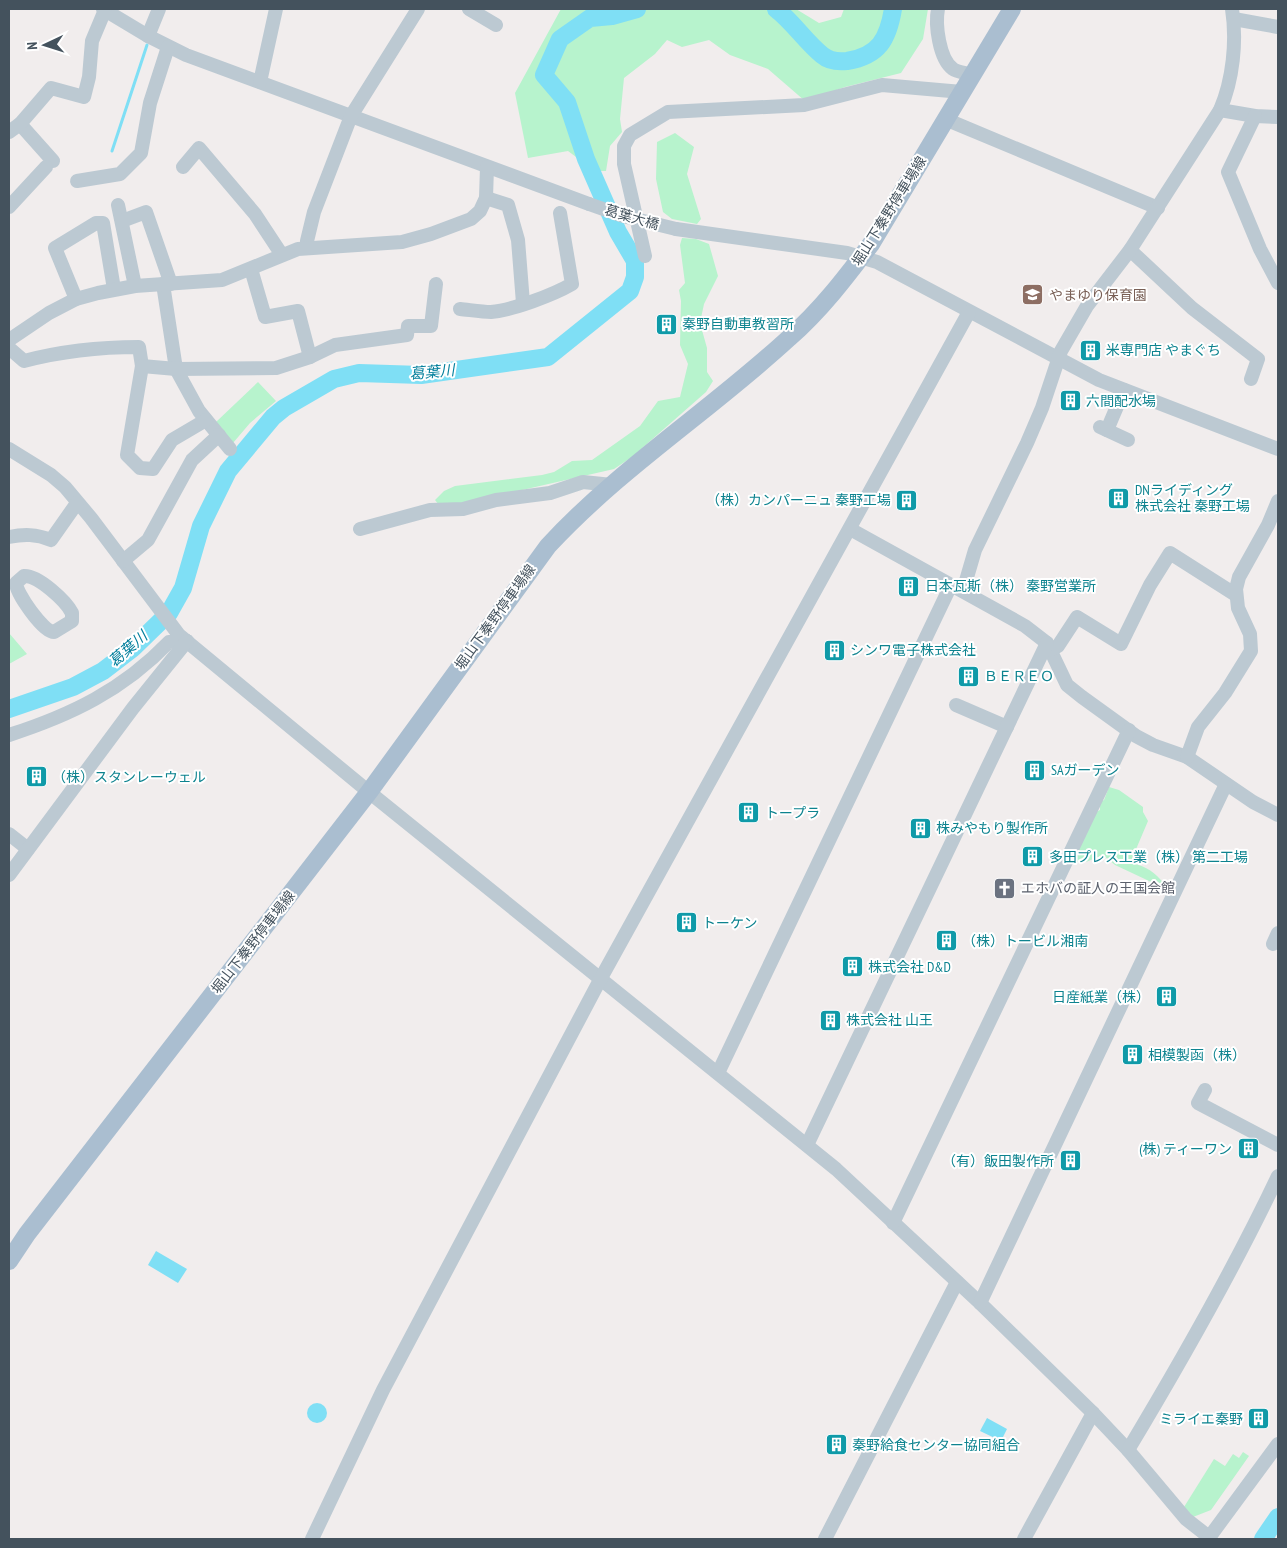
<svg xmlns="http://www.w3.org/2000/svg" width="1287" height="1548" viewBox="0 0 1287 1548" font-family="'PT Sans Narrow','Noto Sans JP',sans-serif">
<style>
.green{fill:#b7f3cd}
.water{fill:#7fdff5}
.lines{fill:none;stroke-linecap:round;stroke-linejoin:round}
.stream{stroke:#7fdff5;stroke-width:3}
.river{stroke:#7fdff5;stroke-width:18}
.minor{stroke:#bcc9d2;stroke-width:14}
.major{stroke:#aabed0;stroke-width:18}
.minor-bridge{stroke:#bcc9d2;stroke-width:14}
.labels{text-anchor:middle;stroke-width:4;stroke-linejoin:round;paint-order:stroke}
.street-label{font-size:14px;fill:#44525d;stroke:#fff}
.education-label{font-size:14px;fill:#785e54;stroke:#fff;text-anchor:start}
.culture-label{font-size:14px;fill:#0d838f;stroke:#fff;text-anchor:start}
.worship-label{font-size:14px;fill:#5b616d;stroke:#fff;text-anchor:start}
.water-label{font-size:15px;font-style:italic;fill:#037f9c;stroke:#fff}
</style>
<rect width="100%" height="100%" fill="#f1eded"/>
<!-- green -->
<g class="green">
<path d="M561,9H796L819,23L841,17L844,9H928L923,39L901,73L845,87L805,101L768,69L730,55L709,40L682,47L667,40L655,54L624,78L620,119L622,132L610,146L606,171H595L568,151L528,158L515,93Z"/>
<path d="M675,133L694,147L687,174L701,219L697,224L672,219L663,212L656,179L657,142Z"/>
<path d="M682,238L696,239L709,244L718,276L704,304L700,323L707,348V372L713,381L706,392L632,457L614,469L456,505H439L435,500L444,491L455,486L542,475L554,472L572,461L592,460L640,426L658,401L680,397L688,364L680,345L681,301L679,290L685,283L680,245Z"/>
<path d="M258,382L276,401L250,423L233,443L216,422Z"/>
<path d="M9,633L27,654L9,664Z"/>
<path d="M1109,787L1119,790L1143,807V812L1148,821L1131,861L1132,863C1147,867 1155,872 1164,884V888L1115,865L1103,855L1086,862H1072L1096,812L1100,810V802L1104,800Z"/>
<path d="M1243,1452L1249,1456L1211,1510L1193,1517L1184,1507L1214,1459L1225,1466L1233,1454L1239,1458Z"/>
</g>
<!-- water -->
<g class="water">
<path d="M156,1251L187,1269L178,1283L148,1265Z"/>
<circle cx="317" cy="1413" r="10"/>
<path d="M987,1418L1007,1429L1001,1441L980,1431Z"/>
</g>
<g class="lines">
<!-- stream -->
<path class="stream" d="M112,151L147,45"/>
<!-- river -->
<g class="river">
<path d="M776,9C793,22 805,41 822,55C829,61 838,62 847,61C879,56 888,39 893,9"/>
<path d="M9,709L73,687L103,671L133,648L169,613L183,588L201,526L228,471L273,417L284,408L334,379L359,373L421,375L548,357L630,291L635,277V261L618,232L586,159L567,102L544,75L560,39L590,18L612,16L637,9"/>
<path d="M1263,1539L1278,1517"/>
</g>
<!-- minor -->
<g class="minor">
<path d="M103,9L148,36L186,55L589,204"/>
<path d="M469,9L496,25"/>
<path d="M938,9C935,24 939,59 953,69C957,72 966,73 972,75"/>
<path d="M1234,19L1278,27"/>
<path d="M148,36L159,9"/>
<path d="M260,82L276,9"/>
<path d="M1220,110L1255,116L1278,117"/>
<path d="M1255,116L1228,172L1260,249L1278,283"/>
<path d="M945,119L1158,208"/>
<path d="M20,124L53,161"/>
<path d="M9,132L20,124L51,88L84,97L89,77L92,41L105,10"/>
<path d="M183,167L199,148L255,214L282,255"/>
<path d="M77,181L120,174L141,153L150,103L168,47"/>
<path d="M486,198L508,205L518,240L523,303"/>
<path d="M118,205L135,286"/>
<path d="M9,207L46,167"/>
<path d="M122,221L146,212L171,284"/>
<path d="M676,229L847,253L877,262L1099,380L1278,449"/>
<path d="M308,247L307,241L314,212L351,116L418,9"/>
<path d="M1130,250L1192,308L1258,359L1251,379"/>
<path d="M645,256L624,164V146L630,135L668,112L804,105L882,85L962,92"/>
<path d="M251,269L265,317L298,311L310,357"/>
<path d="M163,284L176,369L199,411L230,449"/>
<path d="M76,299L55,248L96,223H103L114,289"/>
<path d="M460,309C470,310 482,312 491,312C513,310 553,295 572,284L560,213"/>
<path d="M9,340L49,313L76,299L98,293L135,286L222,280L298,249L402,242L431,234L471,219L480,211L486,198L487,167"/>
<path d="M9,348L24,361C62,351 100,347 139,347L142,366L127,455L140,468L153,469L172,440L206,420"/>
<path d="M142,366L176,369L276,368L310,357L335,345L407,335L408,326H431L436,284"/>
<path d="M1100,427L1128,440"/>
<path d="M1107,430L1124,390"/>
<path d="M9,449L51,475L65,487L91,518L179,635L369,792L836,1169L980,1303L1093,1413L1128,1450L1186,1519L1209,1537"/>
<path d="M360,529L430,510L463,509L496,500L550,493L583,482L612,485"/>
<path d="M850,529L1025,626L1047,643L1067,685L1082,697L1136,736L1153,745L1187,757L1253,802L1278,815"/>
<path d="M9,537C24,534 36,534 51,540L77,503"/>
<path d="M123,561L148,540L192,460L219,435"/>
<path d="M24,576C38,575 66,601 72,613V621L54,632C43,632 16,593 16,583Z"/>
<path d="M963,591L975,550L1027,443L1042,408L1061,351L1087,306L1130,250L1220,110C1233,80 1237,41 1232,9"/>
<path d="M1050,650L1058,646L1077,617L1121,644L1150,585L1170,553L1236,595"/>
<path d="M956,705L1007,727"/>
<path d="M9,735C71,715 123,690 169,642L187,641"/>
<path d="M1187,757L1198,727L1225,693L1251,651L1250,634L1238,608L1236,589L1239,577L1268,525L1278,501"/>
<path d="M9,834L28,849"/>
<path d="M9,875L133,708L187,641"/>
<path d="M1273,944L1278,933"/>
<path d="M718,1073L951,585"/>
<path d="M1205,1090L1198,1103L1278,1145"/>
<path d="M807,1145L1047,643"/>
<path d="M893,1223L1129,730"/>
<path d="M980,1303L1226,784"/>
<path d="M1128,1450C1182,1360 1233,1271 1278,1176"/>
<path d="M312,1539L383,1390L601,978L969,312"/>
<path d="M825,1539L957,1282"/>
<path d="M1024,1539L1093,1413"/>
<path d="M1208,1539L1278,1444"/>
</g>
<!-- major -->
<path class="major" d="M9,1261L27,1234L369,792L548,546C620,468 711,410 789,338C821,310 846,277 871,244L1012,9"/>
<!-- minor-bridge -->
<path class="minor-bridge" d="M589,204L623,216L676,229"/>
</g>
<!-- icons -->
<defs>
<symbol id="school-square" viewBox="-11 -11 22 22"><rect x="-9" y="-9" width="18" height="18" rx="4" fill="#8d6e63" stroke="#fff"/><path d="M0-5L7-2L0 1L-7-2ZM-4 1L0 2.5L4 1V4Q0 6-4 4Z" fill="#fff"/></symbol>
<symbol id="building-square" viewBox="-11 -11 22 22"><rect x="-9" y="-9" width="18" height="18" rx="4" fill="#0f9aa8" stroke="#fff"/><path d="M-4-6H4V6H1V3H-1V6H-4ZM-2.5-4.3h1.7v1.8h-1.7ZM.8-4.3h1.7v1.8H.8ZM-2.5-1h1.7V.8h-1.7ZM.8-1h1.7V.8H.8Z" fill="#fff"/></symbol>
<symbol id="church-square" viewBox="-11 -11 22 22"><rect x="-9" y="-9" width="18" height="18" rx="4" fill="#6b7280" stroke="#fff"/><path d="M-1.2-6h2.4v3.5h3.3v2.4h-3.3V6h-2.4V-.1h-3.3v-2.4h3.3Z" fill="#fff"/></symbol>
</defs>
<g fill-rule="evenodd">
<use href="#school-square" x="1020" y="282" width="25" height="25"/>
<use href="#building-square" x="654" y="312" width="25" height="25"/>
<use href="#building-square" x="1078" y="338" width="25" height="25"/>
<use href="#building-square" x="1058" y="388" width="25" height="25"/>
<use href="#building-square" x="1106" y="486" width="25" height="25"/>
<use href="#building-square" x="894" y="488" width="25" height="25"/>
<use href="#building-square" x="896" y="574" width="25" height="25"/>
<use href="#building-square" x="822" y="638" width="25" height="25"/>
<use href="#building-square" x="956" y="664" width="25" height="25"/>
<use href="#building-square" x="1022" y="758" width="25" height="25"/>
<use href="#building-square" x="24" y="764" width="25" height="25"/>
<use href="#building-square" x="736" y="800" width="25" height="25"/>
<use href="#building-square" x="908" y="816" width="25" height="25"/>
<use href="#building-square" x="1020" y="844" width="25" height="25"/>
<use href="#church-square" x="992" y="876" width="25" height="25"/>
<use href="#building-square" x="674" y="910" width="25" height="25"/>
<use href="#building-square" x="934" y="928" width="25" height="25"/>
<use href="#building-square" x="840" y="954" width="25" height="25"/>
<use href="#building-square" x="1154" y="984" width="25" height="25"/>
<use href="#building-square" x="818" y="1008" width="25" height="25"/>
<use href="#building-square" x="1120" y="1042" width="25" height="25"/>
<use href="#building-square" x="1236" y="1136" width="25" height="25"/>
<use href="#building-square" x="1058" y="1148" width="25" height="25"/>
<use href="#building-square" x="1246" y="1406" width="25" height="25"/>
<use href="#building-square" x="824" y="1432" width="25" height="25"/>
</g>
<g class="labels">
<!-- street labels -->
<g class="street-label">
<text transform="translate(889 211) rotate(-58)" y="5">堀山下秦野停車場線</text>
<text transform="translate(632 217) rotate(16)" y="5">葛葉大橋</text>
<text transform="translate(495 617) rotate(-54)" y="5">堀山下秦野停車場線</text>
<text transform="translate(253 942) rotate(-52)" y="5">堀山下秦野停車場線</text>
</g>
<!-- education labels -->
<g class="education-label">
<text x="1049" y="300">やまゆり保育園</text>
</g>
<!-- culture labels -->
<g class="culture-label">
<text x="682" y="329">秦野自動車教習所</text>
<text x="1106" y="355">米専門店 やまぐち</text>
<text x="1086" y="406">六間配水場</text>
<text x="1135" y="495">DNライディング<tspan x="1135" dy="16">株式会社 秦野工場</tspan></text>
<text x="891" y="505" text-anchor="end">（株）カンパーニュ 秦野工場</text>
<text x="925" y="591">日本瓦斯（株） 秦野営業所</text>
<text x="850" y="655">シンワ電子株式会社</text>
<text x="984" y="681">ＢＥＲＥＯ</text>
<text x="1051" y="775">SAガーデン</text>
<text x="52" y="782">（株）スタンレーウェル</text>
<text x="765" y="818">トープラ</text>
<text x="936" y="833">株みやもり製作所</text>
<text x="1049" y="862">多田プレス工業（株） 第二工場</text>
<text x="702" y="928">トーケン</text>
<text x="962" y="946">（株）トービル湘南</text>
<text x="868" y="972">株式会社 D&amp;D</text>
<text x="1150" y="1002" text-anchor="end">日産紙業（株）</text>
<text x="846" y="1025">株式会社 山王</text>
<text x="1148" y="1060">相模製函（株）</text>
<text x="1232" y="1154" text-anchor="end">(株) ティーワン</text>
<text x="1054" y="1166" text-anchor="end">（有）飯田製作所</text>
<text x="1243" y="1424" text-anchor="end">ミライエ秦野</text>
<text x="852" y="1450">秦野給食センター協同組合</text>
</g>
<!-- worship labels -->
<g class="worship-label">
<text x="1021" y="893">エホバの証人の王国会館</text>
</g>
<!-- water labels -->
<g class="water-label">
<text transform="translate(432 372) rotate(-5)" y="5">葛葉川</text>
<text transform="translate(128 649) rotate(-41)" y="5">葛葉川</text>
</g>
</g>
<!-- border -->
<rect width="1287" height="1548" fill="none" stroke="#44525d" stroke-width="20"/>
<!-- north arrow -->
<g transform="translate(45 45) rotate(266)" stroke="#ffffff" stroke-width="4" paint-order="stroke">
<path d="M0-4L9 19L0 12L-9 19Z" fill="#44525d"/>
<text y="-8" font-size="14" font-weight="bold" text-anchor="middle" fill="#44525d">N</text>
</g>
</svg>
